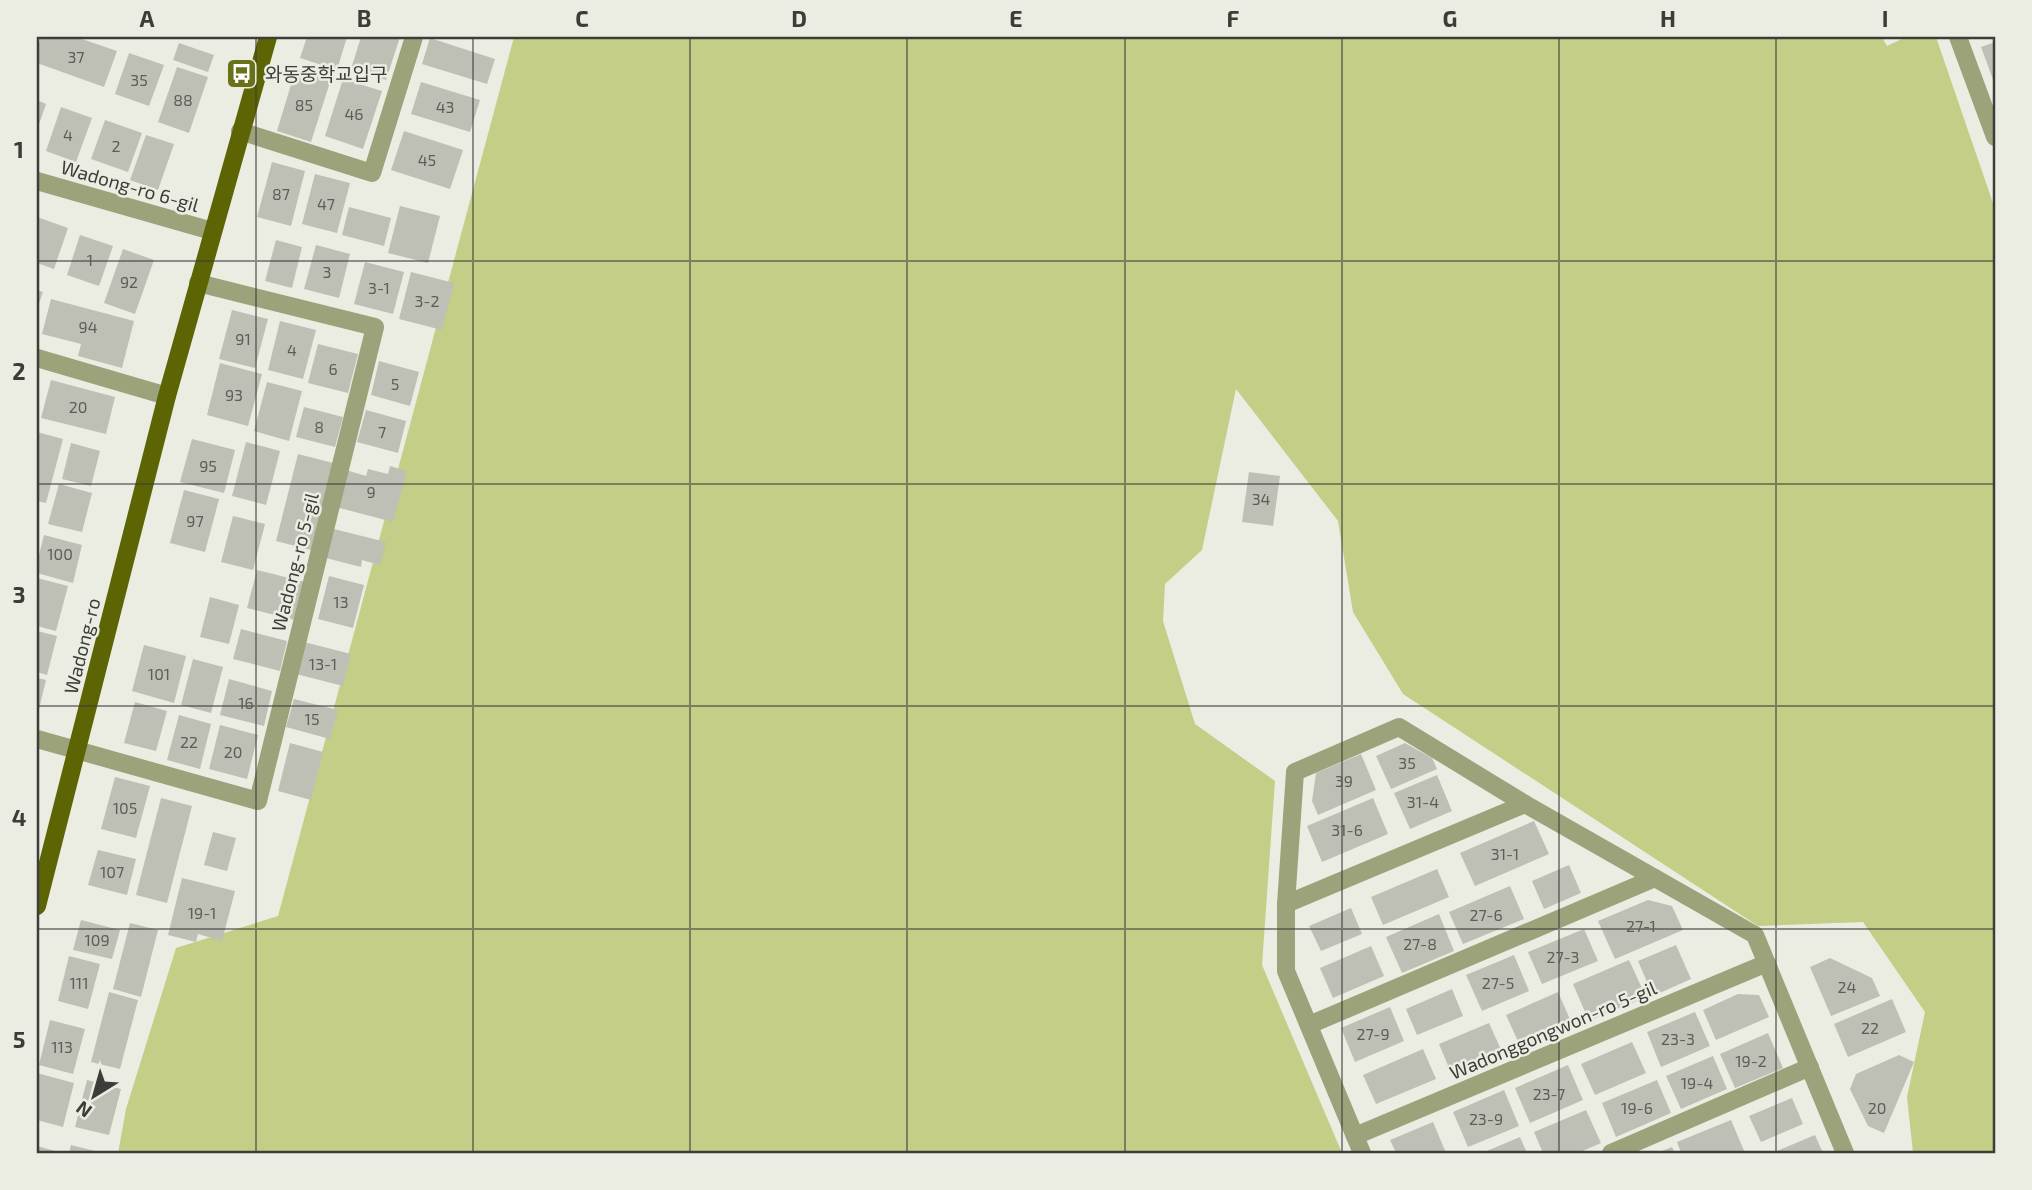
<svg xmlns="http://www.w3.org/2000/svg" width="2032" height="1190" viewBox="0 0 2032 1190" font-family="'Exo 2','Noto Sans KR',sans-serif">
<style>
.green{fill:#c4ce86}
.building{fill:#bec0b5}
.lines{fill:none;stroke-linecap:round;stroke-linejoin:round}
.minor{stroke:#9ca27a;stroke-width:18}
.major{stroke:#5d6403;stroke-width:18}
.grid{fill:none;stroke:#3c3d38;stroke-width:2;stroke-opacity:0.55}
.labels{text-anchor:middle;stroke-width:5;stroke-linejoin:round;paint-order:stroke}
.number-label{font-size:16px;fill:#5c5e57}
.poi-label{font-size:19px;fill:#3c3d38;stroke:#ebede2;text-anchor:start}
.street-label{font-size:19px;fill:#3c3d38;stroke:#ebede2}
.neatline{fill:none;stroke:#3c3d38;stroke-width:2.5}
.grid-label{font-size:23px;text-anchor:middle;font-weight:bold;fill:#3c3d38}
</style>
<rect width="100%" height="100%" fill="#ebede2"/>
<!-- green -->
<path class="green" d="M514,37H1882L1887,46L1906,37H1936L1995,209V1153H1913L1907,1097L1925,1012L1863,922L1758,926L1403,694L1353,612L1338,521L1236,389L1202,550L1165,584L1163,621L1195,724L1275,781L1262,965L1342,1153H118L126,1109L176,948L278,916Z"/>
<!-- building -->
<g class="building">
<path d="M41,37H76L117,51L104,87L37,63V49Z"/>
<path d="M307,37H347L337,70L300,58Z"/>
<path d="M361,37H400L386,80L351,69Z"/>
<path d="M430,38L495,59L487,84L422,64Z"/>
<path d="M1995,42V85L1981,47Z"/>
<path d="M179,43L214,55L208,72L173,60Z"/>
<path d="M129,53L164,65L149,106L115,94Z"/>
<path d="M177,67L208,77L189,133L158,122Z"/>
<path d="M296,68L331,79L311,142L277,131Z"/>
<path d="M343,79L382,91L363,149L325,136Z"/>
<path d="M421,82L480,100L470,132L411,114Z"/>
<path d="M37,100L46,104L37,130Z"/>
<path d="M61,107L92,118L76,162L46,151Z"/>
<path d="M105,120L142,133L128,172L91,159Z"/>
<path d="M404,131L463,150L450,189L391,170Z"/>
<path d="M146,135L174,144L158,190L130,180Z"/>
<path d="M272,162L305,171L291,226L257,217Z"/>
<path d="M315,174L350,183L337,233L302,224Z"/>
<path d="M400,206L440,216L428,263L388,253Z"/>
<path d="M349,207L391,218L384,246L342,235Z"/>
<path d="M37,217L68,228L54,269L37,263Z"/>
<path d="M80,235L113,246L99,286L67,275Z"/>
<path d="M276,240L302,247L292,288L265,281Z"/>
<path d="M316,245L350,254L339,298L304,289Z"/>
<path d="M123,249L154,260L135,314L104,303Z"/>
<path d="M365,262L404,272L393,314L354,304Z"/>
<path d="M411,272L454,283L442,330L399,319Z"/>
<path d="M37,290L43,292L37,309Z"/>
<path d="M51,299L134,321L122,368L78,356L81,344L42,334Z"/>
<path d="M232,310L268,319L255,368L219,359Z"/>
<path d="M280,321L316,330L303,379L268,370Z"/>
<path d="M318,344L358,354L348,393L308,383Z"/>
<path d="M379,361L419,372L410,406L371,395Z"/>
<path d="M220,363L262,374L248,426L207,415Z"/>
<path d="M51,380L115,397L106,434L41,418Z"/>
<path d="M267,382L302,391L289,441L254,431Z"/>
<path d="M304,407L343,417L335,447L296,437Z"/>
<path d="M366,410L406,421L398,453L357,442Z"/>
<path d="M37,432L63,439L46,503L37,501Z"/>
<path d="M192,439L235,450L224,493L180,482Z"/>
<path d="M246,442L280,451L266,505L232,496Z"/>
<path d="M71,443L100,451L91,486L62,479Z"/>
<path d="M298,454L333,463L311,550L276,541Z"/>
<path d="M390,466L407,471L393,522L336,507L346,470L366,476L368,469L388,474Z"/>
<path d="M1249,472L1280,476L1273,526L1242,522Z"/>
<path d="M59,484L92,493L82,532L48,524Z"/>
<path d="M184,490L219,499L205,552L170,543Z"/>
<path d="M233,516L265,524L253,570L221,562Z"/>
<path d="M334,529L386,542L380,565L362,560L361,567L326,558Z"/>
<path d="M44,535L82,545L73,583L37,573V563Z"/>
<path d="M257,570L305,582L295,620L247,608Z"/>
<path d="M329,576L364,585L353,628L318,619Z"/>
<path d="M37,578L68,586L56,631L37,626Z"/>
<path d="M210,597L239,605L229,644L200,637Z"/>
<path d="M241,629L287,641L280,671L233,659Z"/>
<path d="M37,631L57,636L47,675L37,672Z"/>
<path d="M304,642L351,654L343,686L296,674Z"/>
<path d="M144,645L186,656L174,703L132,691Z"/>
<path d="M193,659L223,667L211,713L181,705Z"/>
<path d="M37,678L46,680L38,713H37Z"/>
<path d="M229,679L272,691L264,726L220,715Z"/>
<path d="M294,699L338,710L330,739L286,727Z"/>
<path d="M135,702L167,711L156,751L124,743Z"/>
<path d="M179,715L211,724L200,769L167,760Z"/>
<path d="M220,725L258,735L247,779L209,769Z"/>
<path d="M290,743L323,752L311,800L278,791Z"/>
<path d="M1405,743L1432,758L1437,769L1391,789L1376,756Z"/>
<path d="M1361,754L1376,790L1318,815L1312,801L1316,773Z"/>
<path d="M1437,775L1452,811L1410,829L1394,793Z"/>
<path d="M115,777L150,786L136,838L101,829Z"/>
<path d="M161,798L192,806L167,903L136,895Z"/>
<path d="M1373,798L1388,834L1322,862L1307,826Z"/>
<path d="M1534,821L1549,854L1475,886L1460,853Z"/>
<path d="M213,832L236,838L227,871L204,865Z"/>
<path d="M98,850L136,859L127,895L88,885Z"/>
<path d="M1569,865L1581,893L1544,909L1532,881Z"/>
<path d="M1437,869L1449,897L1383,925L1371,897Z"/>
<path d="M182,878L235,891L222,941L198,934L196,942L168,935Z"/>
<path d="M1510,886L1524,919L1463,944L1449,912Z"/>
<path d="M1648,900L1672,906L1683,930L1615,959L1598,921Z"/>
<path d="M1351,908L1362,934L1321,951L1309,926Z"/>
<path d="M1439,914L1454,951L1402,973L1386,937Z"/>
<path d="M81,920L120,930L112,959L73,950Z"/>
<path d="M130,923L158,930L141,997L113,989Z"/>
<path d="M1584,929L1598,961L1542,984L1528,952Z"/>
<path d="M1676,945L1691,979L1653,996L1638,961Z"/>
<path d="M1371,946L1384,976L1333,998L1320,968Z"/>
<path d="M1514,955L1529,991L1482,1011L1466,975Z"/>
<path d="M69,956L100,964L88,1009L58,1001Z"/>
<path d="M1830,958L1872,978L1880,996L1831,1016L1810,967Z"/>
<path d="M1629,960L1646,997L1589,1021L1573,984Z"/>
<path d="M1452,989L1463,1016L1417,1035L1406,1009Z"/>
<path d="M109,992L138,1000L120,1069L91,1062Z"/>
<path d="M1558,992L1573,1026L1521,1048L1506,1015Z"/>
<path d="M1738,994L1759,995L1769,1017L1716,1040L1703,1010Z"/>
<path d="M1892,999L1906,1032L1848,1057L1834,1024Z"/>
<path d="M1390,1007L1404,1041L1355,1062L1341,1028Z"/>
<path d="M1695,1012L1710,1046L1661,1067L1647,1032Z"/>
<path d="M50,1020L85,1029L73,1074L39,1065Z"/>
<path d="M1489,1023L1503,1054L1452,1075L1439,1044Z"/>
<path d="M1768,1033L1783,1068L1735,1088L1720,1054Z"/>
<path d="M1632,1042L1646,1073L1595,1095L1581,1064Z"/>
<path d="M1423,1049L1436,1079L1376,1104L1363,1075Z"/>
<path d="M1899,1055L1914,1062L1884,1133L1868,1126L1850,1089L1856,1074Z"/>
<path d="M1713,1056L1727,1089L1681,1109L1666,1076Z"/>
<path d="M1568,1065L1583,1100L1530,1123L1515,1088Z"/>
<path d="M37,1073L74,1083L63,1127L37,1120Z"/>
<path d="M87,1080L121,1089L109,1135L75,1127Z"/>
<path d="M1657,1080L1671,1113L1616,1137L1602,1103Z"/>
<path d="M1504,1090L1519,1126L1468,1147L1453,1112Z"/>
<path d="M1792,1098L1803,1124L1761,1142L1749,1116Z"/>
<path d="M1586,1110L1601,1143L1578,1153H1543L1534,1132Z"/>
<path d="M1731,1120L1745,1153H1681L1677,1142Z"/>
<path d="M1433,1122L1446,1153H1396L1390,1140Z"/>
<path d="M1815,1135L1823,1153H1772Z"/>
<path d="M1520,1137L1527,1153H1482Z"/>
<path d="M71,1145L99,1152V1153H69Z"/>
<path d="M37,1146L55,1151L54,1153H37Z"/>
<path d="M1672,1147L1675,1153H1657Z"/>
</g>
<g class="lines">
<!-- minor -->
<g class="minor">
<path d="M1958,37L1995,137"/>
<path d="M240,131L372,173L414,37"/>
<path d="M37,181L212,231"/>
<path d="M37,358L167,396"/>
<path d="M37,739L258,801L375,327L198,283"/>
<path d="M1286,904L1295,772L1399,727L1525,804"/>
<path d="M1309,1025L1655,878"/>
<path d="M1355,1136L1767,963"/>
<path d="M1362,1153L1286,971V904L1525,804L1755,935L1845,1153"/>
<path d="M1611,1153L1810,1067"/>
</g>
<!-- major -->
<path class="major" d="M37,906L167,396L268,37"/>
</g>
<!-- grid -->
<path class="grid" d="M256,37V1153M473,37V1153M690,37V1153M907,37V1153M1125,37V1153M1342,37V1153M1559,37V1153M1776,37V1153M37,261H1995M37,484H1995M37,706H1995M37,929H1995"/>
<!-- icons -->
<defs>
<symbol id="bus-square" viewBox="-11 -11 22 22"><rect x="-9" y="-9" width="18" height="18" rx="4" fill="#697119" stroke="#ebede2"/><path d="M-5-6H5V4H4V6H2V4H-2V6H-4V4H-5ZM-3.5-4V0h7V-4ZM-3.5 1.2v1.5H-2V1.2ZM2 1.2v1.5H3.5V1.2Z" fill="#fff"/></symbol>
</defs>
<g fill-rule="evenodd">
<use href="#bus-square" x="224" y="56" width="35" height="35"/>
</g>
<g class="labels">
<!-- number labels -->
<g class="number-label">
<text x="76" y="63">37</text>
<text x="139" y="86">35</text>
<text x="183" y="106">88</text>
<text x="304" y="111">85</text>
<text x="445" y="113">43</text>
<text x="354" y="120">46</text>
<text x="68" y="141">4</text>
<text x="116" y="152">2</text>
<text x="427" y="166">45</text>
<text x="281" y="200">87</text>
<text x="326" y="210">47</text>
<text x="90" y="266">1</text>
<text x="327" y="278">3</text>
<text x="129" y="288">92</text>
<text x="379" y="294">3-1</text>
<text x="427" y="307">3-2</text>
<text x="88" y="333">94</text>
<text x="243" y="345">91</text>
<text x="292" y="356">4</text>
<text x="333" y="375">6</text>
<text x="395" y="390">5</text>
<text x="234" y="401">93</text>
<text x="78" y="413">20</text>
<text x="319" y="433">8</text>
<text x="382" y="438">7</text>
<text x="208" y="472">95</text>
<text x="371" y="498">9</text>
<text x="1261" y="505">34</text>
<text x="195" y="527">97</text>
<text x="60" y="560">100</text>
<text x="341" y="608">13</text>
<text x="323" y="670">13-1</text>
<text x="159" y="680">101</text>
<text x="246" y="709">16</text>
<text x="312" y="725">15</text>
<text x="189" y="748">22</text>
<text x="233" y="758">20</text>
<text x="1407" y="769">35</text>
<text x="1344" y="787">39</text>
<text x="1423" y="808">31-4</text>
<text x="125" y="814">105</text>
<text x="1347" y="836">31-6</text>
<text x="1505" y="860">31-1</text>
<text x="112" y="878">107</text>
<text x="202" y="919">19-1</text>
<text x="1486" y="921">27-6</text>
<text x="1641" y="932">27-1</text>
<text x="97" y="946">109</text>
<text x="1420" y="950">27-8</text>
<text x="1563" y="963">27-3</text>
<text x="79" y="989">111</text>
<text x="1498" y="989">27-5</text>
<text x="1847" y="993">24</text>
<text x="1870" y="1034">22</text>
<text x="1373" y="1040">27-9</text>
<text x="1678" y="1045">23-3</text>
<text x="62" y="1053">113</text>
<text x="1751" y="1067">19-2</text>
<text x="1697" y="1089">19-4</text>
<text x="1549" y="1100">23-7</text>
<text x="1637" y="1114">19-6</text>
<text x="1877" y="1114">20</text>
<text x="1486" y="1125">23-9</text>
</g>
<!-- poi labels -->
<g class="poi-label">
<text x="265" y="81">와동중학교입구</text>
</g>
<!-- street labels -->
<g class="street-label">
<text transform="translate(130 186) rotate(16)" y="7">Wadong-ro 6-gil</text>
<text transform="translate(295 562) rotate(-76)" y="7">Wadong-ro 5-gil</text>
<text transform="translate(82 646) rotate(-76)" y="7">Wadong-ro</text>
<text transform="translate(1553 1030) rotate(-23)" y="7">Wadonggongwon-ro 5-gil</text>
</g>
</g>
<!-- border -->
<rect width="2032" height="1190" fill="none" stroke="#ebede2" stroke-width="77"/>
<!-- north arrow -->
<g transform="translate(94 1096) rotate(217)" stroke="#ebede2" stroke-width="5" paint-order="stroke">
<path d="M0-5L12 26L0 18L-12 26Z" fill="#3c3d38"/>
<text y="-10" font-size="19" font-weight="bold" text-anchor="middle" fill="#3c3d38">N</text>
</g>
<rect x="38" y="38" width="1956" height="1114" class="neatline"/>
<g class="grid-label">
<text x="147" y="27">A</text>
<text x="364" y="27">B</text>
<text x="582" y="27">C</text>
<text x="799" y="27">D</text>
<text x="1016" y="27">E</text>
<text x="1233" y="27">F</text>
<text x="1450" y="27">G</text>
<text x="1668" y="27">H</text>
<text x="1885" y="27">I</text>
<text x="19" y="158">1</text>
<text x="19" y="380">2</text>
<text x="19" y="603">3</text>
<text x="19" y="826">4</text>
<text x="19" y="1048">5</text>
</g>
</svg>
